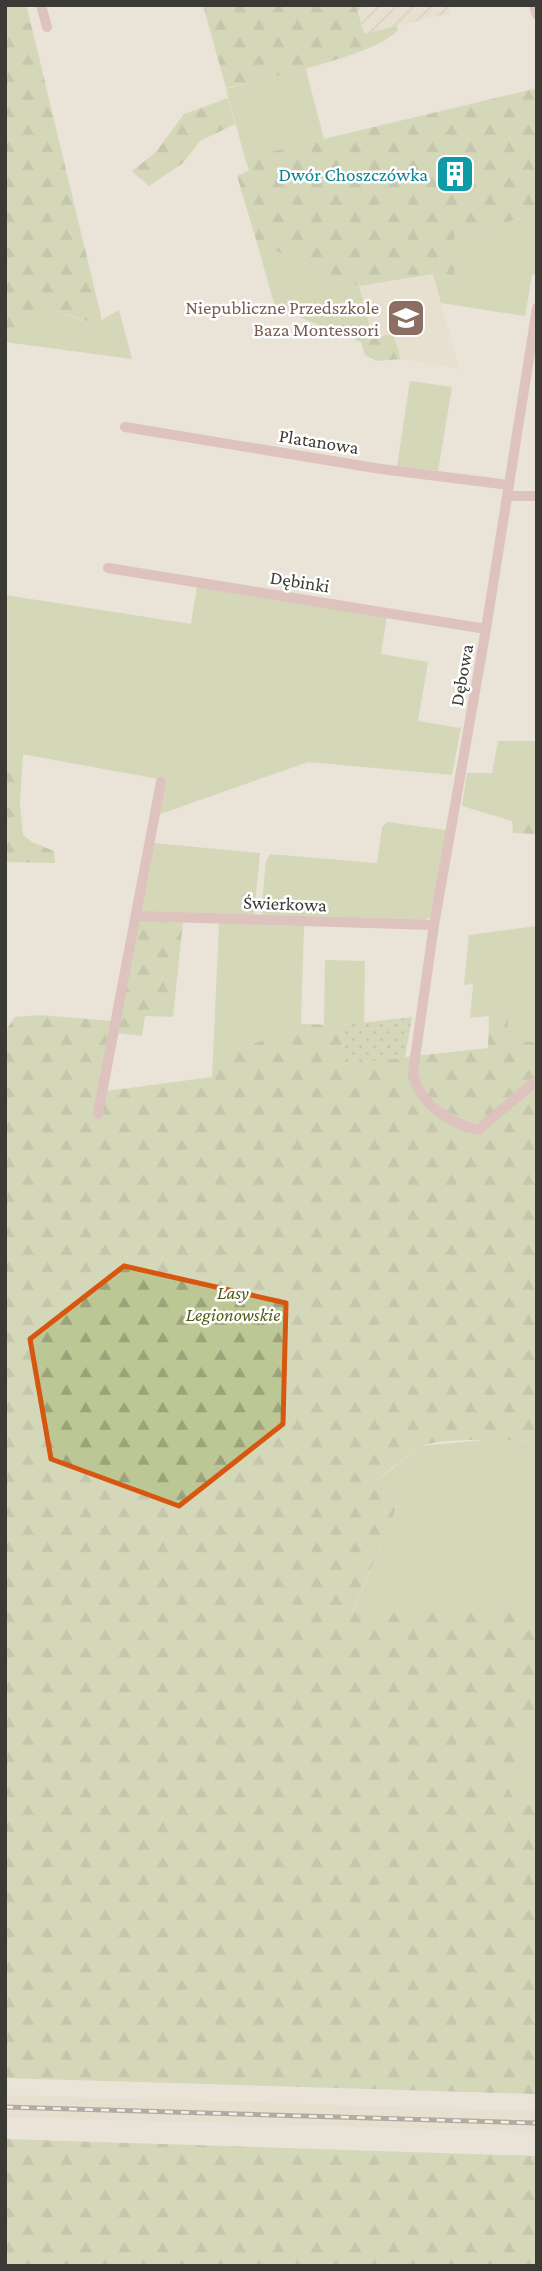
<svg xmlns="http://www.w3.org/2000/svg" width="542" height="2271" viewBox="0 0 542 2271" font-family="'Crimson Pro',serif">
<style>
.built{fill:#e5dac7}
.industrial{fill:url(#industrial-furrows)}
.green{fill:#bcc795}
.forest{fill:url(#forest-firs)}
.garden{fill:url(#garden-dots)}
.lines{fill:none;stroke-linecap:round;stroke-linejoin:round}
.minor{stroke:#d199a0;stroke-width:10}
.rail-casing{stroke:#6d6962;stroke-width:5}
.rail{stroke:#fff;stroke-width:2.5;stroke-dasharray:8;stroke-linecap:butt}
.marked{fill:none;stroke:#d75610;stroke-width:5;stroke-linejoin:round}
.labels{text-anchor:middle;stroke-width:5;stroke-linejoin:round;paint-order:stroke}
.culture-label{font-size:19px;fill:#0d838f;stroke:#fff;text-anchor:end}
.education-label{font-size:19px;fill:#785e54;stroke:#fff;text-anchor:end}
.street-label{font-size:19px;fill:#3c3a35;stroke:#fff}
.park-label{font-size:19px;font-style:italic;fill:#515c10;stroke:#fff}
</style>
<defs>
<pattern id="industrial-furrows" width="10" height="10" patternUnits="userSpaceOnUse" patternTransform="scale(1.75)"><rect width="10" height="10" fill="#e5dac7"/><path d="M-1 1l2-2M0 10L10 0M9 11l2-2" fill="none" stroke="#c5bcac"/></pattern>
<pattern id="forest-firs" width="22" height="20" patternUnits="userSpaceOnUse" patternTransform="scale(1.75)"><rect width="22" height="20" fill="#bcc795"/><path d="M5 1l3.5 6h-7zM16 11l3.5 6h-7z" fill="#9aa37a"/></pattern>
<pattern id="garden-dots" width="8" height="8" patternUnits="userSpaceOnUse" patternTransform="scale(1.75)"><rect width="8" height="8" fill="#bcc795"/><path d="M2 2h.1M6 6h.1" fill="none" stroke="#9aa37a" stroke-width="1.8" stroke-linecap="round"/></pattern>
</defs>
<rect width="100%" height="100%" fill="#eae3d7"/>
<!-- built -->
<g class="built">
<path d="M433,274L459,369L401,359L393,333L373,338L359,286Z"/>
<path d="M5,2095L537,2111V2132L5,2117Z"/>
</g>
<!-- industrial -->
<path class="industrial" d="M356,5H449L451,13L364,34Z"/>
<!-- green -->
<g class="green">
<path d="M5,5H26L31,24L5,16Z"/>
<path d="M305,66L324,139L245,158L226,89Z"/>
<path d="M537,214V275H532L525,316L441,303L433,274L455,275C453,257 450,241 460,226L488,227Z"/>
<path d="M257,243L359,286L373,338L361,342L275,307Z"/>
<path d="M119,310L132,359L5,342V338C25,330 39,317 59,311C70,318 83,317 93,325Z"/>
<path d="M410,381L452,387L438,471L397,466Z"/>
<path d="M197,587L387,616L381,654L428,662L418,721L461,728L452,775L308,762L158,815L164,780L5,751V595L191,624Z"/>
<path d="M498,741H537V808L512,821L462,806L467,773H492Z"/>
<path d="M387,822L446,830L432,916L425,921L264,915L261,912L266,861L270,854L377,863L382,827Z"/>
<path d="M153,843L260,853L254,915L144,913L140,910Z"/>
<path d="M219,923L304,926L301,1024L279,1029L266,1039L213,1058Z"/>
<path d="M537,926V1041L506,1045L508,1014L470,1018L473,984L464,985L469,935Z"/>
<path d="M325,960L365,961L364,1023L324,1026Z"/>
<path d="M494,1439L537,1441V1605L352,1613L392,1521L399,1494L380,1492L374,1483L420,1446Z"/>
<path d="M537,1716V1803L514,1800L507,1785L529,1721Z"/>
</g>
<!-- forest -->
<g class="forest">
<path d="M203,5H356L364,34L397,26L398,30C374,57 264,78 226,88Z"/>
<path d="M5,16L31,24L102,320L93,325C83,317 70,317 59,311C39,317 25,330 5,338Z"/>
<path d="M537,88V214L488,227L460,226C450,241 453,257 455,275L433,274L359,286L257,243L237,176L249,170L245,158Z"/>
<path d="M228,98L235,124L200,141L183,163L149,186L132,171L156,152L184,114Z"/>
<path d="M393,333L401,359L377,361L365,355L361,342Z"/>
<path d="M5,751L23,754L20,804L23,835L32,842L54,851L55,863L5,862Z"/>
<path d="M537,808V834L513,833L512,821Z"/>
<path d="M141,919L183,921L173,1017L145,1016L142,1036L116,1033L138,922Z"/>
<path d="M509,1014L506,1044L537,1041V1441C511,1440 444,1437 421,1446C416,1448 379,1478 374,1483L380,1492L399,1494L392,1521L352,1612L537,1605V1716L529,1721L507,1785L514,1800L537,1803V2094L5,2078V1044L8,1027L15,1017L40,1015L112,1021L99,1092L212,1077L213,1058L266,1039L279,1029L301,1024L343,1025L341,1064L488,1048L489,1016Z"/>
<path d="M5,2139L537,2156V2266H5Z"/>
</g>
<!-- garden -->
<path class="garden" d="M412,1017L405,1058L340,1064L343,1025Z"/>
<g class="lines">
<!-- minor -->
<g class="minor">
<path d="M41,5L47,27"/>
<path d="M534,5L537,15"/>
<path d="M537,308L486,629L434,925L413,1072C417,1103 450,1123 478,1130L537,1080"/>
<path d="M125,427L381,469L509,485"/>
<path d="M507,496H537"/>
<path d="M108,568L486,629"/>
<path d="M136,916L434,925"/>
<path d="M98,1114L161,782"/>
</g>
<defs>
<path id="rail" d="M5,2107L537,2123"/>
</defs>
<!-- rail casing -->
<use href="#rail" class="rail-casing"/>
<!-- rail -->
<use href="#rail" class="rail"/>
</g>
<!-- marked area -->
<path d="M0 0H542V2271H0ZM124,1266L286,1303L283,1424L179,1506L51,1459L30,1339Z" fill="#eae3d7" fill-opacity=".55" fill-rule="evenodd"/>
<path class="marked" d="M124,1266L286,1303L283,1424L179,1506L51,1459L30,1339Z"/>
<!-- icons -->
<defs>
<symbol id="building-square" viewBox="-11 -11 22 22"><rect x="-9" y="-9" width="18" height="18" rx="4" fill="#0f9aa8" stroke="#fff"/><path d="M-4-6H4V6H1V3H-1V6H-4ZM-2.5-4.3h1.7v1.8h-1.7ZM.8-4.3h1.7v1.8H.8ZM-2.5-1h1.7V.8h-1.7ZM.8-1h1.7V.8H.8Z" fill="#fff"/></symbol>
<symbol id="school-square" viewBox="-11 -11 22 22"><rect x="-9" y="-9" width="18" height="18" rx="4" fill="#8d6e63" stroke="#fff"/><path d="M0-5L7-2L0 1L-7-2ZM-4 1L0 2.5L4 1V4Q0 6-4 4Z" fill="#fff"/></symbol>
</defs>
<g fill-rule="evenodd">
<use href="#building-square" x="433" y="152" width="44" height="44"/>
<use href="#school-square" x="384" y="296" width="44" height="44"/>
</g>
<g class="labels">
<!-- culture labels -->
<g class="culture-label">
<text x="428" y="181">Dwór Choszczówka</text>
</g>
<!-- education labels -->
<g class="education-label">
<text x="379" y="314">Niepubliczne Przedszkole<tspan x="379" dy="22">Baza Montessori</tspan></text>
</g>
<!-- street labels -->
<g class="street-label">
<text transform="translate(319 441) rotate(9)" y="7">Platanowa</text>
<text transform="translate(300 581) rotate(9)" y="7">Dębinki</text>
<text transform="translate(461 675) rotate(-80)" y="7">Dębowa</text>
<text transform="translate(285 903) rotate(2)" y="7">Świerkowa</text>
</g>
<!-- park labels -->
<g class="park-label">
<text x="233" y="1299">Lasy<tspan x="233" dy="22">Legionowskie</tspan></text>
</g>
</g>
<!-- border -->
<rect width="542" height="2271" fill="none" stroke="#3c3a35" stroke-width="14"/>
</svg>
